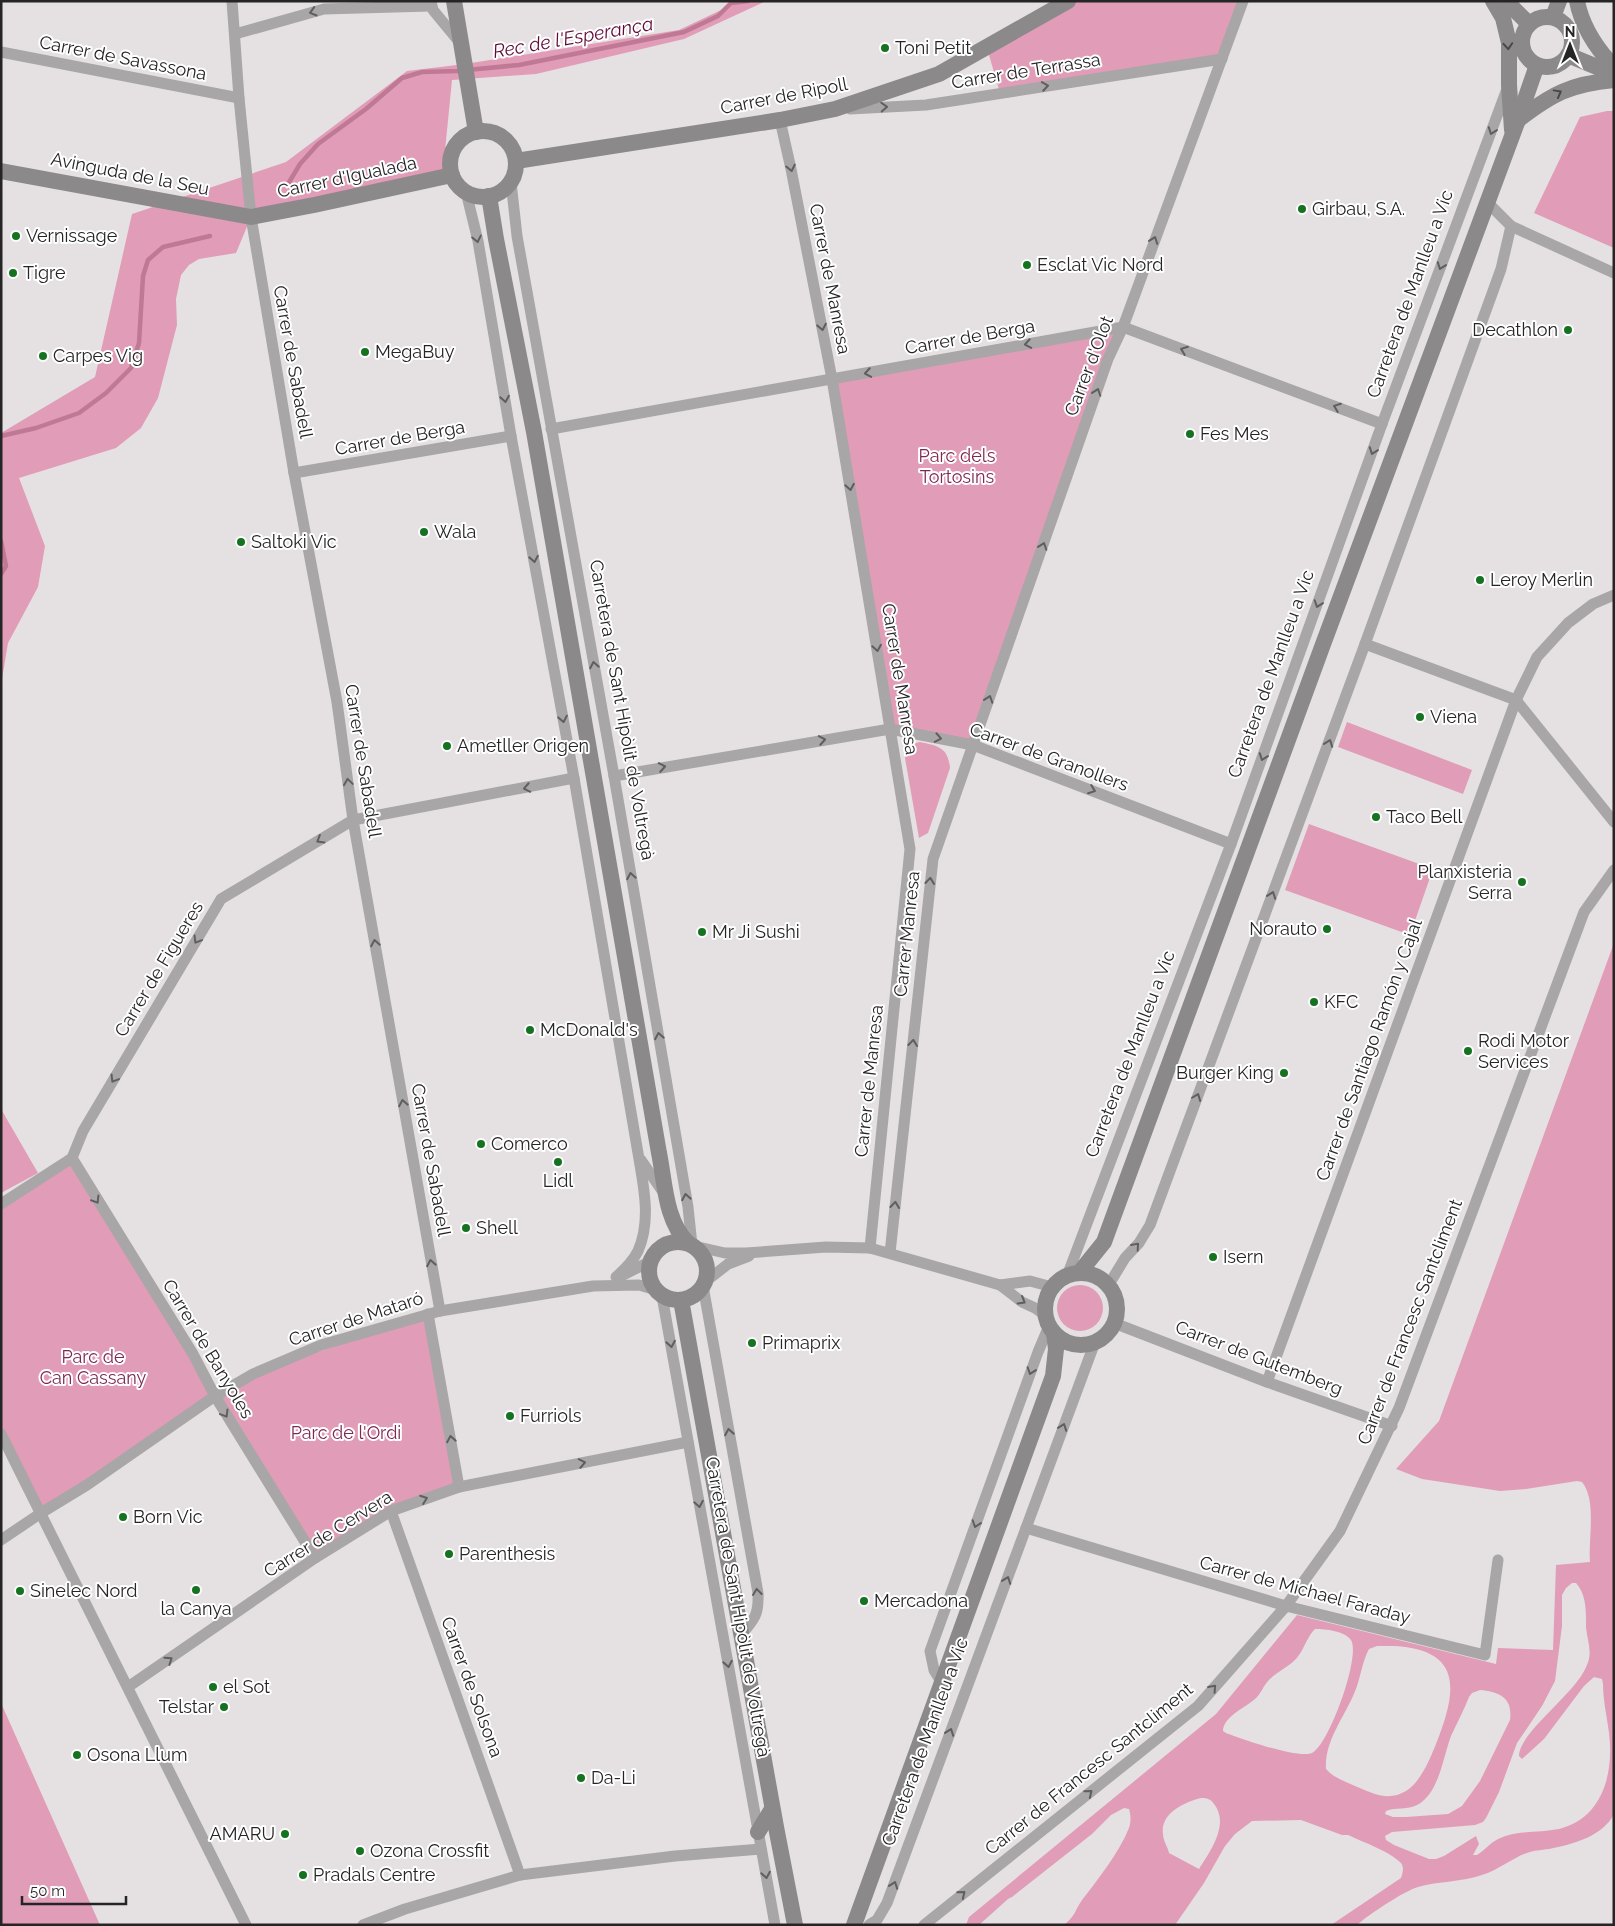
<svg xmlns="http://www.w3.org/2000/svg" width="1615" height="1926" viewBox="0 0 1615 1926" font-family="Raleway,sans-serif">
<style>
.green{fill:#e19cb7;fill-rule:evenodd}
.lines{fill:none;stroke-linecap:round;stroke-linejoin:round}
.stream{stroke:#bf7995;stroke-width:4.5}
.street{stroke:#a8a6a6;stroke-width:11}
.secondary{stroke:#8b898a;stroke-width:16}
.oneway{stroke:#605f60}
.oneway2{stroke:#494849}
.poi-dot{fill:#147220;stroke:#fff;stroke-width:2}
.labels{text-anchor:middle;stroke-width:4;stroke-linejoin:round;paint-order:stroke}
.poi-label{font-size:18px;fill:#262526;stroke:#fff;text-anchor:start}
.street-label{font-size:18px;fill:#262526;stroke:#fff}
.park-label{font-size:18px;fill:#7f2952;stroke:#fff}
.water-label{font-size:19px;font-style:italic;fill:#610a39;stroke:#fff}
</style>
<rect width="100%" height="100%" fill="#e5e1e2"/>
<!-- green -->
<g class="green">
<path d="M740,1H766L684,39L536,74L452,80L443,171L251,217L236,253L199,259L189,265L181,275L176,299L177,325L158,398L141,428L116,448L19,478L45,546L38,587L8,643L1,685V433L95,377L132,214L286,162L407,71L465,64L679,30Z"/>
<path d="M1068,1H1243L1222,59L1000,93L987,48Z"/>
<path d="M1607,111H1614V248L1534,213L1580,117Z"/>
<path d="M1123,327L973,745L890,729L832,379Z"/>
<path d="M1347,722L1472,770L1463,794L1338,747Z"/>
<path d="M920,742C938,746 948,747 950,768L928,833L919,838L905,758C906,748 911,744 920,742Z"/>
<path d="M1309,824L1433,869L1410,935L1285,890Z"/>
<path d="M1614,943V1814C1602,1837 1573,1844 1549,1849C1543,1850 1536,1850 1530,1852C1513,1857 1499,1870 1482,1875C1462,1882 1439,1881 1418,1887C1404,1891 1368,1915 1357,1925H1331L1401,1878C1403,1873 1404,1867 1401,1863C1389,1851 1363,1842 1348,1835H1342L1301,1820L1252,1821L1235,1834L1225,1846L1204,1883L1175,1925H1064C1076,1915 1074,1912 1082,1900C1098,1879 1119,1853 1129,1828C1131,1822 1131,1815 1129,1809L1124,1808L1111,1815L1092,1834L1012,1897L1008,1899L979,1925H966L969,1917L1216,1714L1297,1615L1496,1664L1498,1648L1553,1650L1556,1565L1590,1562C1588,1540 1597,1500 1582,1482L1577,1481L1526,1489L1500,1491L1422,1479L1396,1469L1439,1421ZM1572,1583H1576C1587,1595 1586,1613 1586,1627C1587,1640 1593,1652 1587,1665C1576,1694 1519,1732 1519,1756L1522,1759L1544,1739L1584,1686L1594,1677L1602,1679L1603,1684C1603,1700 1607,1717 1609,1733C1614,1773 1603,1818 1559,1829C1539,1833 1517,1830 1498,1839C1490,1843 1485,1850 1477,1855H1473L1479,1844L1476,1836L1444,1856L1436,1859H1429L1394,1845L1386,1840L1385,1836L1392,1832L1475,1825L1483,1822L1486,1818L1499,1792L1517,1743L1542,1706L1555,1681L1562,1626V1595L1566,1588ZM1315,1629C1325,1629 1345,1631 1351,1640C1361,1656 1329,1745 1312,1753C1299,1759 1241,1739 1226,1733L1223,1731C1223,1717 1246,1707 1255,1699C1261,1694 1263,1686 1269,1680C1277,1671 1292,1666 1299,1655C1305,1647 1307,1637 1315,1629ZM1394,1646C1465,1650 1456,1693 1436,1744C1430,1759 1420,1783 1406,1791C1388,1802 1372,1793 1355,1786C1344,1781 1334,1778 1326,1769C1324,1739 1348,1713 1357,1686C1361,1674 1363,1660 1369,1649L1377,1646ZM1480,1690C1499,1692 1513,1697 1510,1720L1480,1781L1462,1806L1448,1814L1406,1817H1393L1385,1814L1386,1811C1396,1807 1408,1810 1417,1805C1439,1794 1443,1757 1451,1736C1457,1723 1464,1710 1469,1697L1472,1693ZM1201,1798C1207,1798 1211,1799 1214,1804C1230,1824 1210,1852 1199,1869L1169,1853C1168,1847 1163,1841 1163,1834C1160,1813 1185,1802 1201,1798Z"/>
<path d="M1,1109L38,1173L1,1193Z"/>
<path d="M72,1158L215,1396L253,1374L428,1314L459,1487L391,1511L315,1558L215,1397L41,1513L1,1434V1204Z"/>
<circle cx="1080" cy="1308" r="23"/>
<path d="M1,1703L100,1925H1Z"/>
</g>
<g class="lines">
<!-- stream -->
<g class="stream">
<path d="M288,184L300,164L318,144L366,109L402,78L422,72L457,71L519,65L684,32L718,16L731,3L748,1"/>
<path d="M1,436L36,428L79,413L106,393L131,368L139,343L143,276L148,260L163,247L210,236"/>
<path d="M1,541L6,566L1,574"/>
</g>
<!-- street -->
<g class="street">
<path d="M232,1L239,98L251,217L294,473L337,702L353,820L440,1311"/>
<path d="M431,1L433,10L461,44"/>
<path d="M235,34L324,9L431,6"/>
<path d="M1,52L239,98"/>
<path d="M850,109L926,105L1222,59"/>
<path d="M780,120L791,169L832,379L910,849L870,1248"/>
<path d="M511,182L517,236L614,776L688,1207L692,1245"/>
<path d="M466,192L478,241L511,436L574,778L639,1159C644,1189 651,1221 638,1251C633,1261 624,1270 616,1277"/>
<path d="M1488,203L1511,226L1614,273"/>
<path d="M551,429L1123,327L1382,424"/>
<path d="M294,473L511,436"/>
<path d="M1365,644L1516,700L1614,822"/>
<path d="M614,776L890,729L973,745L1231,844"/>
<path d="M72,1158L193,1354L215,1396L315,1558"/>
<path d="M641,1160L663,1192"/>
<path d="M1,1204L72,1158L83,1131L221,899L353,820L574,778"/>
<path d="M694,1246L725,1253H746L826,1247L870,1248L1000,1285L1030,1281L1052,1287"/>
<path d="M890,1253L933,859L1108,359L1123,327L1243,1"/>
<path d="M621,1276L649,1262"/>
<path d="M1067,1276L1231,844L1382,424L1507,89"/>
<path d="M705,1282L728,1264L749,1256"/>
<path d="M1000,1285L1022,1302L1035,1308L1045,1315"/>
<path d="M703,1286L758,1593C759,1614 755,1619 741,1635"/>
<path d="M1108,1286L1125,1258L1139,1243L1150,1225L1365,644L1501,269L1511,226"/>
<path d="M662,1296L775,1925"/>
<path d="M428,1314L459,1487"/>
<path d="M1114,1323L1267,1382L1392,1426"/>
<path d="M1267,1382L1516,700L1537,657L1568,623L1593,604L1614,595"/>
<path d="M1,1434L246,1925"/>
<path d="M391,1511L520,1875"/>
<path d="M1026,1528L1286,1606L1485,1655L1498,1560"/>
<path d="M1,1540L41,1513L87,1485L215,1396L253,1374L321,1345L440,1311L593,1286L639,1285L656,1290"/>
<path d="M942,1683L934,1670L930,1651L1038,1352L1049,1326"/>
<path d="M128,1687L315,1558L391,1511L459,1487L688,1442"/>
<path d="M363,1925L405,1909L520,1875L675,1856L761,1849"/>
<path d="M869,1925L877,1920L887,1903L1095,1342"/>
<path d="M924,1925L1198,1706L1286,1606L1340,1531L1399,1408L1584,912L1614,870"/>
</g>
<!-- secondary -->
<g class="secondary">
<path d="M454,1L476,132"/>
<path d="M1493,1L1503,18L1509,43V85L1512,130"/>
<path d="M1506,1L1529,24"/>
<path d="M1577,1C1582,27 1596,48 1614,67"/>
<circle cx="1547" cy="42" r="25"/>
<path d="M1553,17L1559,1"/>
<path d="M1568,55L1614,74"/>
<path d="M1518,120C1552,94 1570,84 1614,80"/>
<circle cx="483" cy="164" r="33"/>
<path d="M516,161L780,120L835,109L939,74L1068,1"/>
<path d="M1,171L251,217L314,205L452,175"/>
<path d="M489,196L496,239L534,432L659,1153C665,1182 665,1221 688,1243"/>
<circle cx="678" cy="1271" r="29"/>
<path d="M1079,1273L1104,1242L1108,1231L1322,647L1518,120L1537,65"/>
<circle cx="1081" cy="1309" r="36"/>
<path d="M681,1300L776,1827L795,1925"/>
<path d="M758,1832L772,1809"/>
<path d="M854,1925L1053,1376L1056,1349L1054,1333"/>
</g>
</g>
<!-- one-way arrows -->
<defs><path id="oneway-chevron" d="M-2-3.5L2.5 0L-2 3.5" fill="none" stroke-width="1.6" stroke-linecap="round" stroke-linejoin="round" transform="scale(1.25)"/></defs>
<g class="oneway">
<use href="#oneway-chevron" transform="translate(313 12) rotate(164)"/>
<use href="#oneway-chevron" transform="translate(1045 86) rotate(-9)"/>
<use href="#oneway-chevron" transform="translate(884 107) rotate(-3)"/>
<use href="#oneway-chevron" transform="translate(1492 131) rotate(110)"/>
<use href="#oneway-chevron" transform="translate(791 168) rotate(78)"/>
<use href="#oneway-chevron" transform="translate(477 239) rotate(78)"/>
<use href="#oneway-chevron" transform="translate(1154 240) rotate(-70)"/>
<use href="#oneway-chevron" transform="translate(1441 266) rotate(110)"/>
<use href="#oneway-chevron" transform="translate(822 327) rotate(79)"/>
<use href="#oneway-chevron" transform="translate(1028 344) rotate(170)"/>
<use href="#oneway-chevron" transform="translate(1184 350) rotate(-159)"/>
<use href="#oneway-chevron" transform="translate(868 373) rotate(170)"/>
<use href="#oneway-chevron" transform="translate(1097 392) rotate(-71)"/>
<use href="#oneway-chevron" transform="translate(505 399) rotate(80)"/>
<use href="#oneway-chevron" transform="translate(1337 407) rotate(-159)"/>
<use href="#oneway-chevron" transform="translate(1373 451) rotate(110)"/>
<use href="#oneway-chevron" transform="translate(850 487) rotate(80)"/>
<use href="#oneway-chevron" transform="translate(1043 546) rotate(-71)"/>
<use href="#oneway-chevron" transform="translate(534 559) rotate(80)"/>
<use href="#oneway-chevron" transform="translate(1318 604) rotate(109)"/>
<use href="#oneway-chevron" transform="translate(877 648) rotate(80)"/>
<use href="#oneway-chevron" transform="translate(594 665) rotate(-100)"/>
<use href="#oneway-chevron" transform="translate(989 699) rotate(-71)"/>
<use href="#oneway-chevron" transform="translate(563 719) rotate(79)"/>
<use href="#oneway-chevron" transform="translate(938 738) rotate(11)"/>
<use href="#oneway-chevron" transform="translate(822 740) rotate(-10)"/>
<use href="#oneway-chevron" transform="translate(1329 743) rotate(-70)"/>
<use href="#oneway-chevron" transform="translate(1263 757) rotate(110)"/>
<use href="#oneway-chevron" transform="translate(662 767) rotate(-10)"/>
<use href="#oneway-chevron" transform="translate(348 782) rotate(-98)"/>
<use href="#oneway-chevron" transform="translate(527 788) rotate(169)"/>
<use href="#oneway-chevron" transform="translate(1092 790) rotate(21)"/>
<use href="#oneway-chevron" transform="translate(320 840) rotate(149)"/>
<use href="#oneway-chevron" transform="translate(631 876) rotate(-100)"/>
<use href="#oneway-chevron" transform="translate(930 881) rotate(-84)"/>
<use href="#oneway-chevron" transform="translate(1272 895) rotate(-70)"/>
<use href="#oneway-chevron" transform="translate(197 940) rotate(121)"/>
<use href="#oneway-chevron" transform="translate(375 943) rotate(-100)"/>
<use href="#oneway-chevron" transform="translate(659 1036) rotate(-100)"/>
<use href="#oneway-chevron" transform="translate(913 1043) rotate(-84)"/>
<use href="#oneway-chevron" transform="translate(114 1079) rotate(121)"/>
<use href="#oneway-chevron" transform="translate(1197 1097) rotate(-69)"/>
<use href="#oneway-chevron" transform="translate(403 1103) rotate(-100)"/>
<use href="#oneway-chevron" transform="translate(686 1197) rotate(-100)"/>
<use href="#oneway-chevron" transform="translate(96 1200) rotate(58)"/>
<use href="#oneway-chevron" transform="translate(895 1205) rotate(-84)"/>
<use href="#oneway-chevron" transform="translate(1136 1246) rotate(-49)"/>
<use href="#oneway-chevron" transform="translate(431 1263) rotate(-100)"/>
<use href="#oneway-chevron" transform="translate(1022 1301) rotate(30)"/>
<use href="#oneway-chevron" transform="translate(671 1344) rotate(80)"/>
<use href="#oneway-chevron" transform="translate(1031 1371) rotate(109)"/>
<use href="#oneway-chevron" transform="translate(225 1414) rotate(59)"/>
<use href="#oneway-chevron" transform="translate(1063 1427) rotate(-70)"/>
<use href="#oneway-chevron" transform="translate(729 1432) rotate(-100)"/>
<use href="#oneway-chevron" transform="translate(451 1439) rotate(-100)"/>
<use href="#oneway-chevron" transform="translate(582 1463) rotate(-11)"/>
<use href="#oneway-chevron" transform="translate(424 1499) rotate(-20)"/>
<use href="#oneway-chevron" transform="translate(699 1504) rotate(80)"/>
<use href="#oneway-chevron" transform="translate(976 1524) rotate(109)"/>
<use href="#oneway-chevron" transform="translate(1007 1580) rotate(-70)"/>
<use href="#oneway-chevron" transform="translate(757 1592) rotate(-97)"/>
<use href="#oneway-chevron" transform="translate(169 1660) rotate(-34)"/>
<use href="#oneway-chevron" transform="translate(728 1664) rotate(80)"/>
<use href="#oneway-chevron" transform="translate(1213 1688) rotate(-48)"/>
<use href="#oneway-chevron" transform="translate(950 1732) rotate(-70)"/>
<use href="#oneway-chevron" transform="translate(1089 1793) rotate(-39)"/>
<use href="#oneway-chevron" transform="translate(766 1875) rotate(80)"/>
<use href="#oneway-chevron" transform="translate(894 1885) rotate(-70)"/>
<use href="#oneway-chevron" transform="translate(962 1894) rotate(-39)"/>
</g>
<g class="oneway2">
<use href="#oneway-chevron" transform="translate(1508 46) rotate(86)"/>
<use href="#oneway-chevron" transform="translate(1558 93) rotate(-29)"/>
</g>
<!-- markers -->
<g class="poi-dot">
<circle cx="885" cy="48" r="5"/>
<circle cx="1302" cy="209" r="5"/>
<circle cx="16" cy="236" r="5"/>
<circle cx="1027" cy="265" r="5"/>
<circle cx="13" cy="273" r="5"/>
<circle cx="1568" cy="330" r="5"/>
<circle cx="365" cy="352" r="5"/>
<circle cx="43" cy="356" r="5"/>
<circle cx="1190" cy="434" r="5"/>
<circle cx="424" cy="532" r="5"/>
<circle cx="241" cy="542" r="5"/>
<circle cx="1480" cy="580" r="5"/>
<circle cx="1420" cy="717" r="5"/>
<circle cx="447" cy="746" r="5"/>
<circle cx="1376" cy="817" r="5"/>
<circle cx="1522" cy="882" r="5"/>
<circle cx="1327" cy="929" r="5"/>
<circle cx="702" cy="932" r="5"/>
<circle cx="1314" cy="1002" r="5"/>
<circle cx="530" cy="1030" r="5"/>
<circle cx="1468" cy="1051" r="5"/>
<circle cx="1284" cy="1073" r="5"/>
<circle cx="481" cy="1144" r="5"/>
<circle cx="558" cy="1162" r="5"/>
<circle cx="466" cy="1228" r="5"/>
<circle cx="1213" cy="1257" r="5"/>
<circle cx="752" cy="1343" r="5"/>
<circle cx="510" cy="1416" r="5"/>
<circle cx="123" cy="1517" r="5"/>
<circle cx="449" cy="1554" r="5"/>
<circle cx="196" cy="1590" r="5"/>
<circle cx="20" cy="1591" r="5"/>
<circle cx="864" cy="1601" r="5"/>
<circle cx="213" cy="1687" r="5"/>
<circle cx="224" cy="1707" r="5"/>
<circle cx="77" cy="1755" r="5"/>
<circle cx="581" cy="1778" r="5"/>
<circle cx="285" cy="1834" r="5"/>
<circle cx="360" cy="1851" r="5"/>
<circle cx="303" cy="1875" r="5"/>
</g>
<g class="labels">
<!-- poi labels -->
<g class="poi-label">
<text x="895" y="54">Toni Petit</text>
<text x="1312" y="215">Girbau, S.A.</text>
<text x="26" y="242">Vernissage</text>
<text x="1037" y="271">Esclat Vic Nord</text>
<text x="23" y="279">Tigre</text>
<text x="1558" y="336" text-anchor="end">Decathlon</text>
<text x="375" y="358">MegaBuy</text>
<text x="53" y="362">Carpes Vig</text>
<text x="1200" y="440">Fes Mes</text>
<text x="434" y="538">Wala</text>
<text x="251" y="548">Saltoki Vic</text>
<text x="1490" y="586">Leroy Merlin</text>
<text x="1430" y="723">Viena</text>
<text x="457" y="752">Ametller Origen</text>
<text x="1386" y="823">Taco Bell</text>
<text x="1512" y="878" text-anchor="end">Planxisteria<tspan x="1512" dy="21">Serra</tspan></text>
<text x="1317" y="935" text-anchor="end">Norauto</text>
<text x="712" y="938">Mr Ji Sushi</text>
<text x="1324" y="1008">KFC</text>
<text x="540" y="1036">McDonald's</text>
<text x="1478" y="1047">Rodi Motor<tspan x="1478" dy="21">Services</tspan></text>
<text x="1274" y="1079" text-anchor="end">Burger King</text>
<text x="491" y="1150">Comerco</text>
<text x="558" y="1187" text-anchor="middle">Lidl</text>
<text x="476" y="1234">Shell</text>
<text x="1223" y="1263">Isern</text>
<text x="762" y="1349">Primaprix</text>
<text x="520" y="1422">Furriols</text>
<text x="133" y="1523">Born Vic</text>
<text x="459" y="1560">Parenthesis</text>
<text x="30" y="1597">Sinelec Nord</text>
<text x="874" y="1607">Mercadona</text>
<text x="196" y="1615" text-anchor="middle">la Canya</text>
<text x="223" y="1693">el Sot</text>
<text x="214" y="1713" text-anchor="end">Telstar</text>
<text x="87" y="1761">Osona Llum</text>
<text x="591" y="1784">Da-Li</text>
<text x="275" y="1840" text-anchor="end">AMARU</text>
<text x="370" y="1857">Ozona Crossfit</text>
<text x="313" y="1881">Pradals Centre</text>
</g>
<!-- street labels -->
<g class="street-label">
<text transform="translate(123 58) rotate(11)" y="6">Carrer de Savassona</text>
<text transform="translate(1026 71) rotate(-9)" y="6">Carrer de Terrassa</text>
<text transform="translate(784 96) rotate(-11)" y="6">Carrer de Ripoll</text>
<text transform="translate(130 174) rotate(11)" y="6">Avinguda de la Seu</text>
<text transform="translate(347 177) rotate(-12)" y="6">Carrer d'Igualada</text>
<text transform="translate(830 279) rotate(79)" y="6">Carrer de Manresa</text>
<text transform="translate(1410 294) rotate(-70)" y="6">Carretera de Manlleu a Vic</text>
<text transform="translate(970 337) rotate(-10)" y="6">Carrer de Berga</text>
<text transform="translate(293 362) rotate(80)" y="6">Carrer de Sabadell</text>
<text transform="translate(1089 366) rotate(-69)" y="6">Carrer d'Olot</text>
<text transform="translate(400 438) rotate(-10)" y="6">Carrer de Berga</text>
<text transform="translate(1271 674) rotate(-70)" y="6">Carretera de Manlleu a Vic</text>
<text transform="translate(900 679) rotate(81)" y="6">Carrer de Manresa</text>
<text transform="translate(622 710) rotate(80)" y="6">Carretera de Sant Hipòlit de Voltregà</text>
<text transform="translate(1049 757) rotate(20)" y="6">Carrer de Granollers</text>
<text transform="translate(363 761) rotate(81)" y="6">Carrer de Sabadell</text>
<text transform="translate(907 934) rotate(-84)" y="6">Carrer Manresa</text>
<text transform="translate(159 969) rotate(-59)" y="6">Carrer de Figueres</text>
<text transform="translate(1369 1050) rotate(-70)" y="6">Carrer de Santiago Ramón y Cajal</text>
<text transform="translate(1130 1054) rotate(-69)" y="6">Carretera de Manlleu a Vic</text>
<text transform="translate(869 1081) rotate(-84)" y="6">Carrer de Manresa</text>
<text transform="translate(431 1160) rotate(80)" y="6">Carrer de Sabadell</text>
<text transform="translate(356 1319) rotate(-18)" y="6">Carrer de Mataró</text>
<text transform="translate(1410 1322) rotate(-69)" y="6">Carrer de Francesc Santcliment</text>
<text transform="translate(208 1349) rotate(59)" y="6">Carrer de Banyoles</text>
<text transform="translate(1259 1358) rotate(21)" y="6">Carrer de Gutemberg</text>
<text transform="translate(328 1534) rotate(-32)" y="6">Carrer de Cervera</text>
<text transform="translate(1305 1590) rotate(15)" y="6">Carrer de Michael Faraday</text>
<text transform="translate(738 1607) rotate(80)" y="6">Carretera de Sant Hipòlit de Voltregà</text>
<text transform="translate(472 1687) rotate(70)" y="6">Carrer de Solsona</text>
<text transform="translate(925 1742) rotate(-70)" y="6">Carretera de Manlleu a Vic</text>
<text transform="translate(1089 1769) rotate(-39)" y="6">Carrer de Francesc Santcliment</text>
</g>
<!-- park labels -->
<g class="park-label">
<text x="957" y="462">Parc dels<tspan x="957" dy="21">Tortosins</tspan></text>
<text x="93" y="1363">Parc de<tspan x="93" dy="21">Can Cassany</tspan></text>
<text x="346" y="1439">Parc de l'Ordi</text>
</g>
<!-- water labels -->
<g class="water-label">
<text transform="translate(573 37) rotate(-10)" y="7">Rec de l'Esperança</text>
</g>
</g>
<!-- border -->
<rect width="1615" height="1926" fill="none" stroke="#262526" stroke-width="5"/>
<!-- north arrow -->
<g transform="translate(1570 45)" stroke="#ffffff" stroke-width="4" paint-order="stroke">
<path d="M0-4L9 19L0 12L-9 19Z" fill="#262526"/>
<text y="-8" font-size="14" font-weight="bold" text-anchor="middle" fill="#262526">N</text>
</g>
<!-- scale -->
<path d="M22 1896v8h104v-8" fill="none" stroke="#262526" stroke-width="2.5"/>
<text x="30" y="1896" font-size="15" fill="#262526" stroke="#ffffff" stroke-width="4" paint-order="stroke">50 m</text>
</svg>
